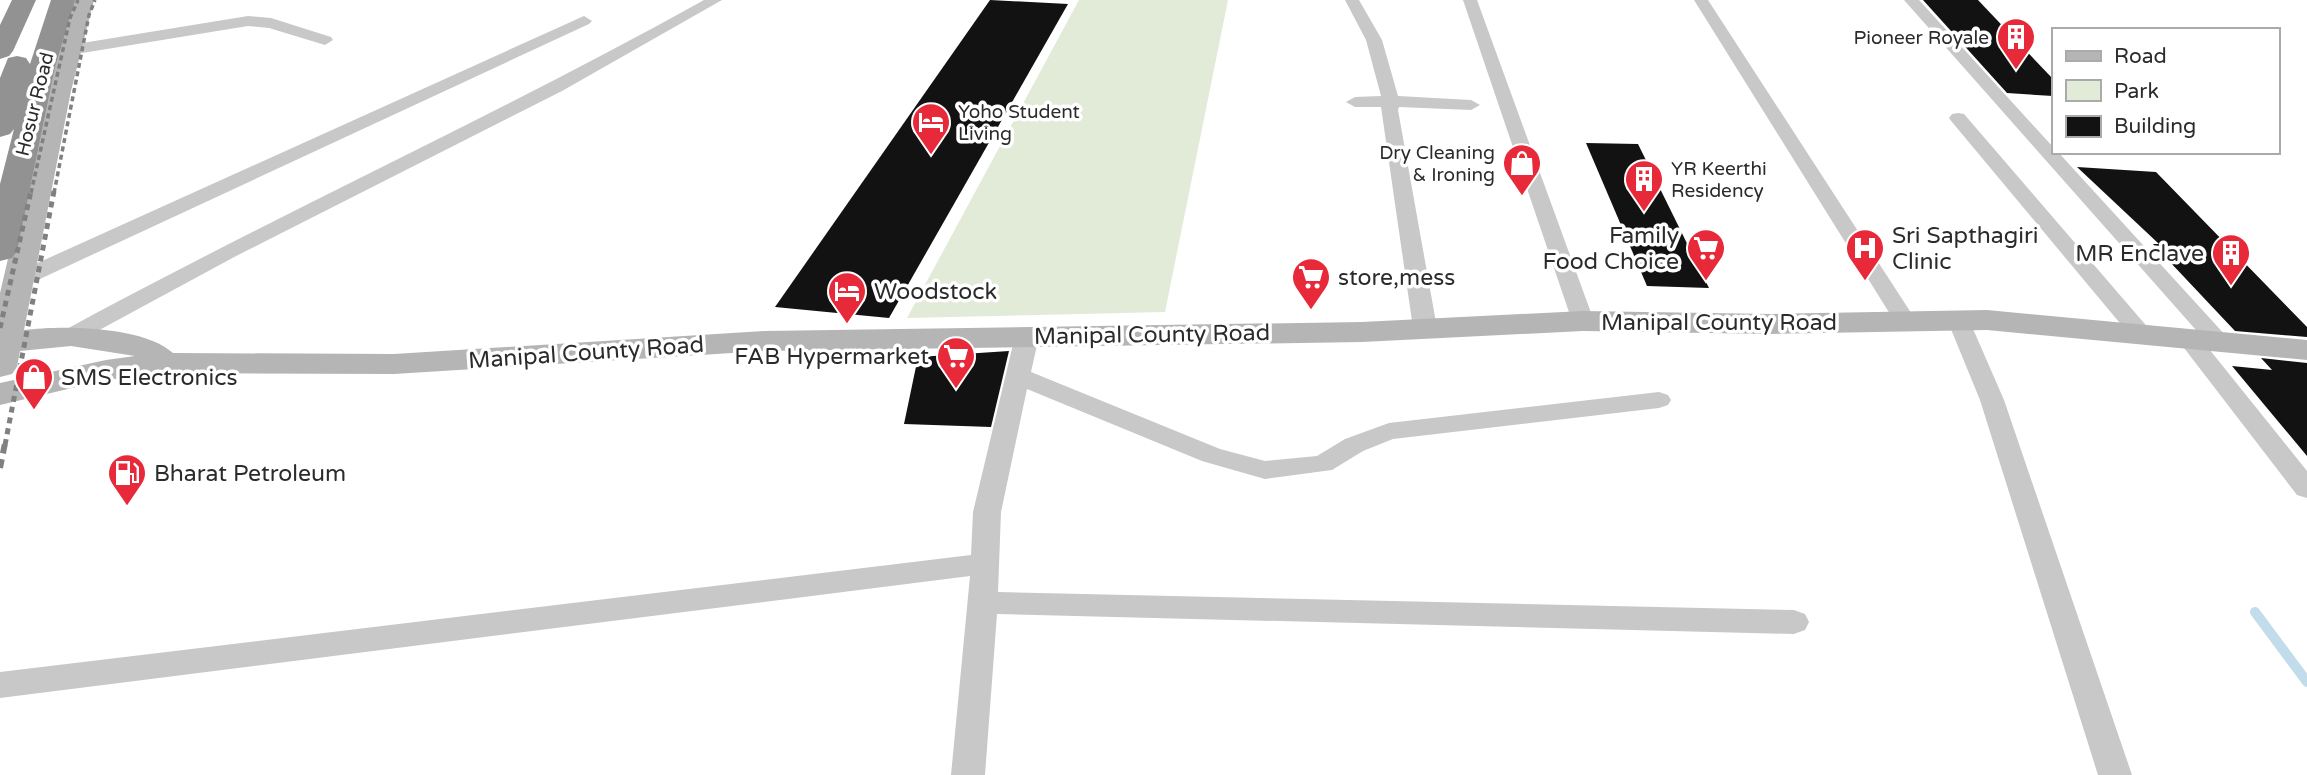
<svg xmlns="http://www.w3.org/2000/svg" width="2307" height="775" viewBox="0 0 2307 775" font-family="'Varela Round',sans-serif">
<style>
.green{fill:#e2ead8}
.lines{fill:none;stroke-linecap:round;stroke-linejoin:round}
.stream{stroke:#c3dceb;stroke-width:10}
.building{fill:#121212}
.street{fill:#c8c8c8;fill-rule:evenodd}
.secondary{fill:#b5b5b5;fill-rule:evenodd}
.highway{fill:#929292;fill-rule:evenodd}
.rail-far2{stroke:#808080;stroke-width:3.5;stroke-dasharray:5 3.5;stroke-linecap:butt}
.rail-far1{stroke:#808080;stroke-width:5;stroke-dasharray:6 5;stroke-linecap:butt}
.rail{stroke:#808080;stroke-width:6;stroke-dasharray:9 6;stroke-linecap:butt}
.labels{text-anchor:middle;stroke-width:7;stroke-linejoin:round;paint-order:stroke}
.far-poi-label{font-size:19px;fill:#2b2b2b;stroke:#fff;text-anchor:end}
.far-street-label{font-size:19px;fill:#2b2b2b;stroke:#fff}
.poi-label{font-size:23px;fill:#2b2b2b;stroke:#fff;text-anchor:start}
.street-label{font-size:23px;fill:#2b2b2b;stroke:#fff}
</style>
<rect width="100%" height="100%" fill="#fff"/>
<!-- green -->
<path class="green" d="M1079,0H1228L1165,312L907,318Z"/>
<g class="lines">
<!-- stream -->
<path class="stream" d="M2255,612L2307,682"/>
</g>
<!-- building -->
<g class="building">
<path d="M990,0L1068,4L889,318L775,307Z"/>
<path d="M1923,0H1978L2053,79V96L2007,93Z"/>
<path d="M1586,143L1638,144L1709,288L1647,286Z"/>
<path d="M2077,167L2156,172L2307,327V337L2235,331L2153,244H2159Z"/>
<path d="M1009,351L991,427L904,424L918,357Z"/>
<path d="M2261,358L2307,363V456L2232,366L2272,370Z"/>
</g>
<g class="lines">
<!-- street -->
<g class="street">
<path d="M704,0H722L562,91L238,255L79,341H63L59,336L63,331C274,216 494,117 704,0Z"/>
<path d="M1345,0H1359L1382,40L1398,96L1471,100L1480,105L1471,110L1399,107L1398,110L1437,328L1433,333H1417L1413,328L1381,107H1355L1346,102L1355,97L1381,96L1366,40Z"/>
<path d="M1463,0H1477L1594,321L1591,326H1575L1572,321Z"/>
<path d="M1694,0H1708L1917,322L1914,327H1898L1895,322Z"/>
<path d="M1904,0H1919L2053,147V152H2058L2227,337L2231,342L2227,347H2211Z"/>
<path d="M248,16L271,18L331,37L333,40L325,45L269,28L248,26L70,55L62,50L70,45Z"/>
<path d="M584,16L592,21L589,24L27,285H11L8,280L11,275Z"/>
<path d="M1958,113L1964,114L2150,330L2154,335L2150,340H2134L1952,122L1949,118L1952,114Z"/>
<path d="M1959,315L1967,317L1970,322L2004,400L2132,775H2098L1980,400L1948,322L1951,317Z"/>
<path d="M1027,329L1035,331L1039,336L1031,372L1220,449L1265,461L1317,456L1345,439L1389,423L1659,392L1668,395L1671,400L1668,405L1659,408L1393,439L1363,451L1332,470L1265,479L1202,461L1027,389L1001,512L998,592L1794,610L1805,614L1809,622L1805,630L1794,634L997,614L985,775H951L970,576L0,698V672L971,555L973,512L1015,336L1019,331Z"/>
<path d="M2189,332L2197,334L2307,471V498L2297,495L2181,344L2177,339L2181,334Z"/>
</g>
<!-- secondary -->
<path class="secondary" d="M72,0H94L71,91L24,330C62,325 144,326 173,353L394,354L765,331L1362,322L1583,311L1770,314L1987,310L2307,340V360L1987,330L1770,334L1583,331L1362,342L765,351L394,374L166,373L106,380L0,405V383L106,360L135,356L71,346L20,351L17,367L12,374L0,377V293L47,91Z"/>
<!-- highway -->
<g class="highway">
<path d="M12,0H36L13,51L9,56L0,59V25Z"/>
<path d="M51,0H75L55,67L17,251L12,258L0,261V184L14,129L10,134L0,137V78L8,58L17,56L26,58L30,64Z"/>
</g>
<!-- rail-far2 -->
<g class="rail-far2">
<path d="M31,193L70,18L78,0"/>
<path d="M54,193L89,15L95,0"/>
</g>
<!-- rail-far1 -->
<g class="rail-far1">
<path d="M0,328L31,191"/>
<path d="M5,445L54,191"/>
</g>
<!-- rail -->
<path class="rail" d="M0,468L5,443"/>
</g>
<!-- icons -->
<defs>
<symbol id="building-pin" viewBox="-11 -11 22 30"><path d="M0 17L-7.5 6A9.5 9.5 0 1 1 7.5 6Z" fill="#e7293a" stroke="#fff"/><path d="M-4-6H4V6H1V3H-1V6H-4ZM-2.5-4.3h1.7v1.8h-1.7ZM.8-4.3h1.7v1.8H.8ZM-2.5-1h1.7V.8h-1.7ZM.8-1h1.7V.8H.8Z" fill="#fff"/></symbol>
<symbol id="hotel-pin" viewBox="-11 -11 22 30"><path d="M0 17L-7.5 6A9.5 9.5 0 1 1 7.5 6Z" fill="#e7293a" stroke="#fff"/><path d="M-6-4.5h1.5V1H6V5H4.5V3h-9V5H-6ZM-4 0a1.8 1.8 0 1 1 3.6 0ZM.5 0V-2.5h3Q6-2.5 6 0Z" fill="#fff"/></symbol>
<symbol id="shop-pin" viewBox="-11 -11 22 30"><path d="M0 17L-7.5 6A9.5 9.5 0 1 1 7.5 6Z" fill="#e7293a" stroke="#fff"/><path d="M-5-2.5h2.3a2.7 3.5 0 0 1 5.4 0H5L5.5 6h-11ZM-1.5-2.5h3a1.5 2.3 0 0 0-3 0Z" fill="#fff"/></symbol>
<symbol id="supermarket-pin" viewBox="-11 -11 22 30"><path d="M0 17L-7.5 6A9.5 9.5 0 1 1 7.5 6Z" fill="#e7293a" stroke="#fff"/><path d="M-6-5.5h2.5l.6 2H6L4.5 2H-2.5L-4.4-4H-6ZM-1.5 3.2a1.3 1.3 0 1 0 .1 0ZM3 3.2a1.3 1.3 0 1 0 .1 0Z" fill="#fff"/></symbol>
<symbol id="hospital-pin" viewBox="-11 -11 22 30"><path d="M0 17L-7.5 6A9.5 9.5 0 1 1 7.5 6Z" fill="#e7293a" stroke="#fff"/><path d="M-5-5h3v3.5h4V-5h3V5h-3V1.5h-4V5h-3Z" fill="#fff"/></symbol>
<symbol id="fuel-pin" viewBox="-11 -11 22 30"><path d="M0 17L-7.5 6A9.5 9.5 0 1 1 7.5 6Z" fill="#e7293a" stroke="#fff"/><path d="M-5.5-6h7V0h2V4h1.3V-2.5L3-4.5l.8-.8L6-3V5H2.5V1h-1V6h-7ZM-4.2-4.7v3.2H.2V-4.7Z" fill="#fff"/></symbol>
</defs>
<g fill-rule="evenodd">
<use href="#building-pin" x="1994" y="15" width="44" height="60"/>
<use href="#hotel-pin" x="909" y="100" width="44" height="60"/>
<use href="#shop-pin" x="1500" y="141" width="44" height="60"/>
<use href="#building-pin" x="1622" y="157" width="44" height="60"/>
<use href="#supermarket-pin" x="1684" y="226" width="44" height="60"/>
<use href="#hospital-pin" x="1843" y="226" width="44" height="60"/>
<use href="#building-pin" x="2209" y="231" width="44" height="60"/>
<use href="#supermarket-pin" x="1289" y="255" width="44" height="60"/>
<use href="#hotel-pin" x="825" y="269" width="44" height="60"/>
<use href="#supermarket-pin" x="934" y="334" width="44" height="60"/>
<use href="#shop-pin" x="12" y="355" width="44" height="60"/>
<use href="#fuel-pin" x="105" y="451" width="44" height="60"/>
</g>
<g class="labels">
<!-- far-poi labels -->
<g class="far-poi-label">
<text x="1989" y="44">Pioneer Royale</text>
<text x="958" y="118" text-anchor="start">Yoho Student<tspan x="958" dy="22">Living</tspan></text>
<text x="1495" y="159">Dry Cleaning<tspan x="1495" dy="22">&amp; Ironing</tspan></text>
<text x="1671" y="175" text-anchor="start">YR Keerthi<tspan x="1671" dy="22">Residency</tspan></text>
</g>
<!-- far-street labels -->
<g class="far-street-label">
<text transform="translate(34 104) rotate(-76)" y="7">Hosur Road</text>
</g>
<!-- poi labels -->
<g class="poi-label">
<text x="1679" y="243" text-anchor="end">Family<tspan x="1679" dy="26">Food Choice</tspan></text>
<text x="1892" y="243">Sri Sapthagiri<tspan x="1892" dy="26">Clinic</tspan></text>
<text x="2204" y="261" text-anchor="end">MR Enclave</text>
<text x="1338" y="285">store,mess</text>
<text x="874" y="299">Woodstock</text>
<text x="929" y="364" text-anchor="end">FAB Hypermarket</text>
<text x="61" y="385">SMS Electronics</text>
<text x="154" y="481">Bharat Petroleum</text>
</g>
<!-- street labels -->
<g class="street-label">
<text x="1719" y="330">Manipal County Road</text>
<text transform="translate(1152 334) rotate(-1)" y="8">Manipal County Road</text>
<text transform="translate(586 352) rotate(-4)" y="8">Manipal County Road</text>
</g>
</g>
<!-- legend -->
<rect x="2052" y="28" width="228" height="126" fill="#ffffff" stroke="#aaaaaa" stroke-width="2"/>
<rect x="2066" y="51" width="35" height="10" fill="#b5b5b5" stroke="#aaaaaa" stroke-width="2"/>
<text x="2114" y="63" font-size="21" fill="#2b2b2b">Road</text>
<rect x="2066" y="80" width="35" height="21" fill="#e2ead8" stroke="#aaaaaa" stroke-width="2"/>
<text x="2114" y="98" font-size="21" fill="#2b2b2b">Park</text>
<rect x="2066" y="116" width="35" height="21" fill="#121212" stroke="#aaaaaa" stroke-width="2"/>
<text x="2114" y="133" font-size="21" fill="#2b2b2b">Building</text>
</svg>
